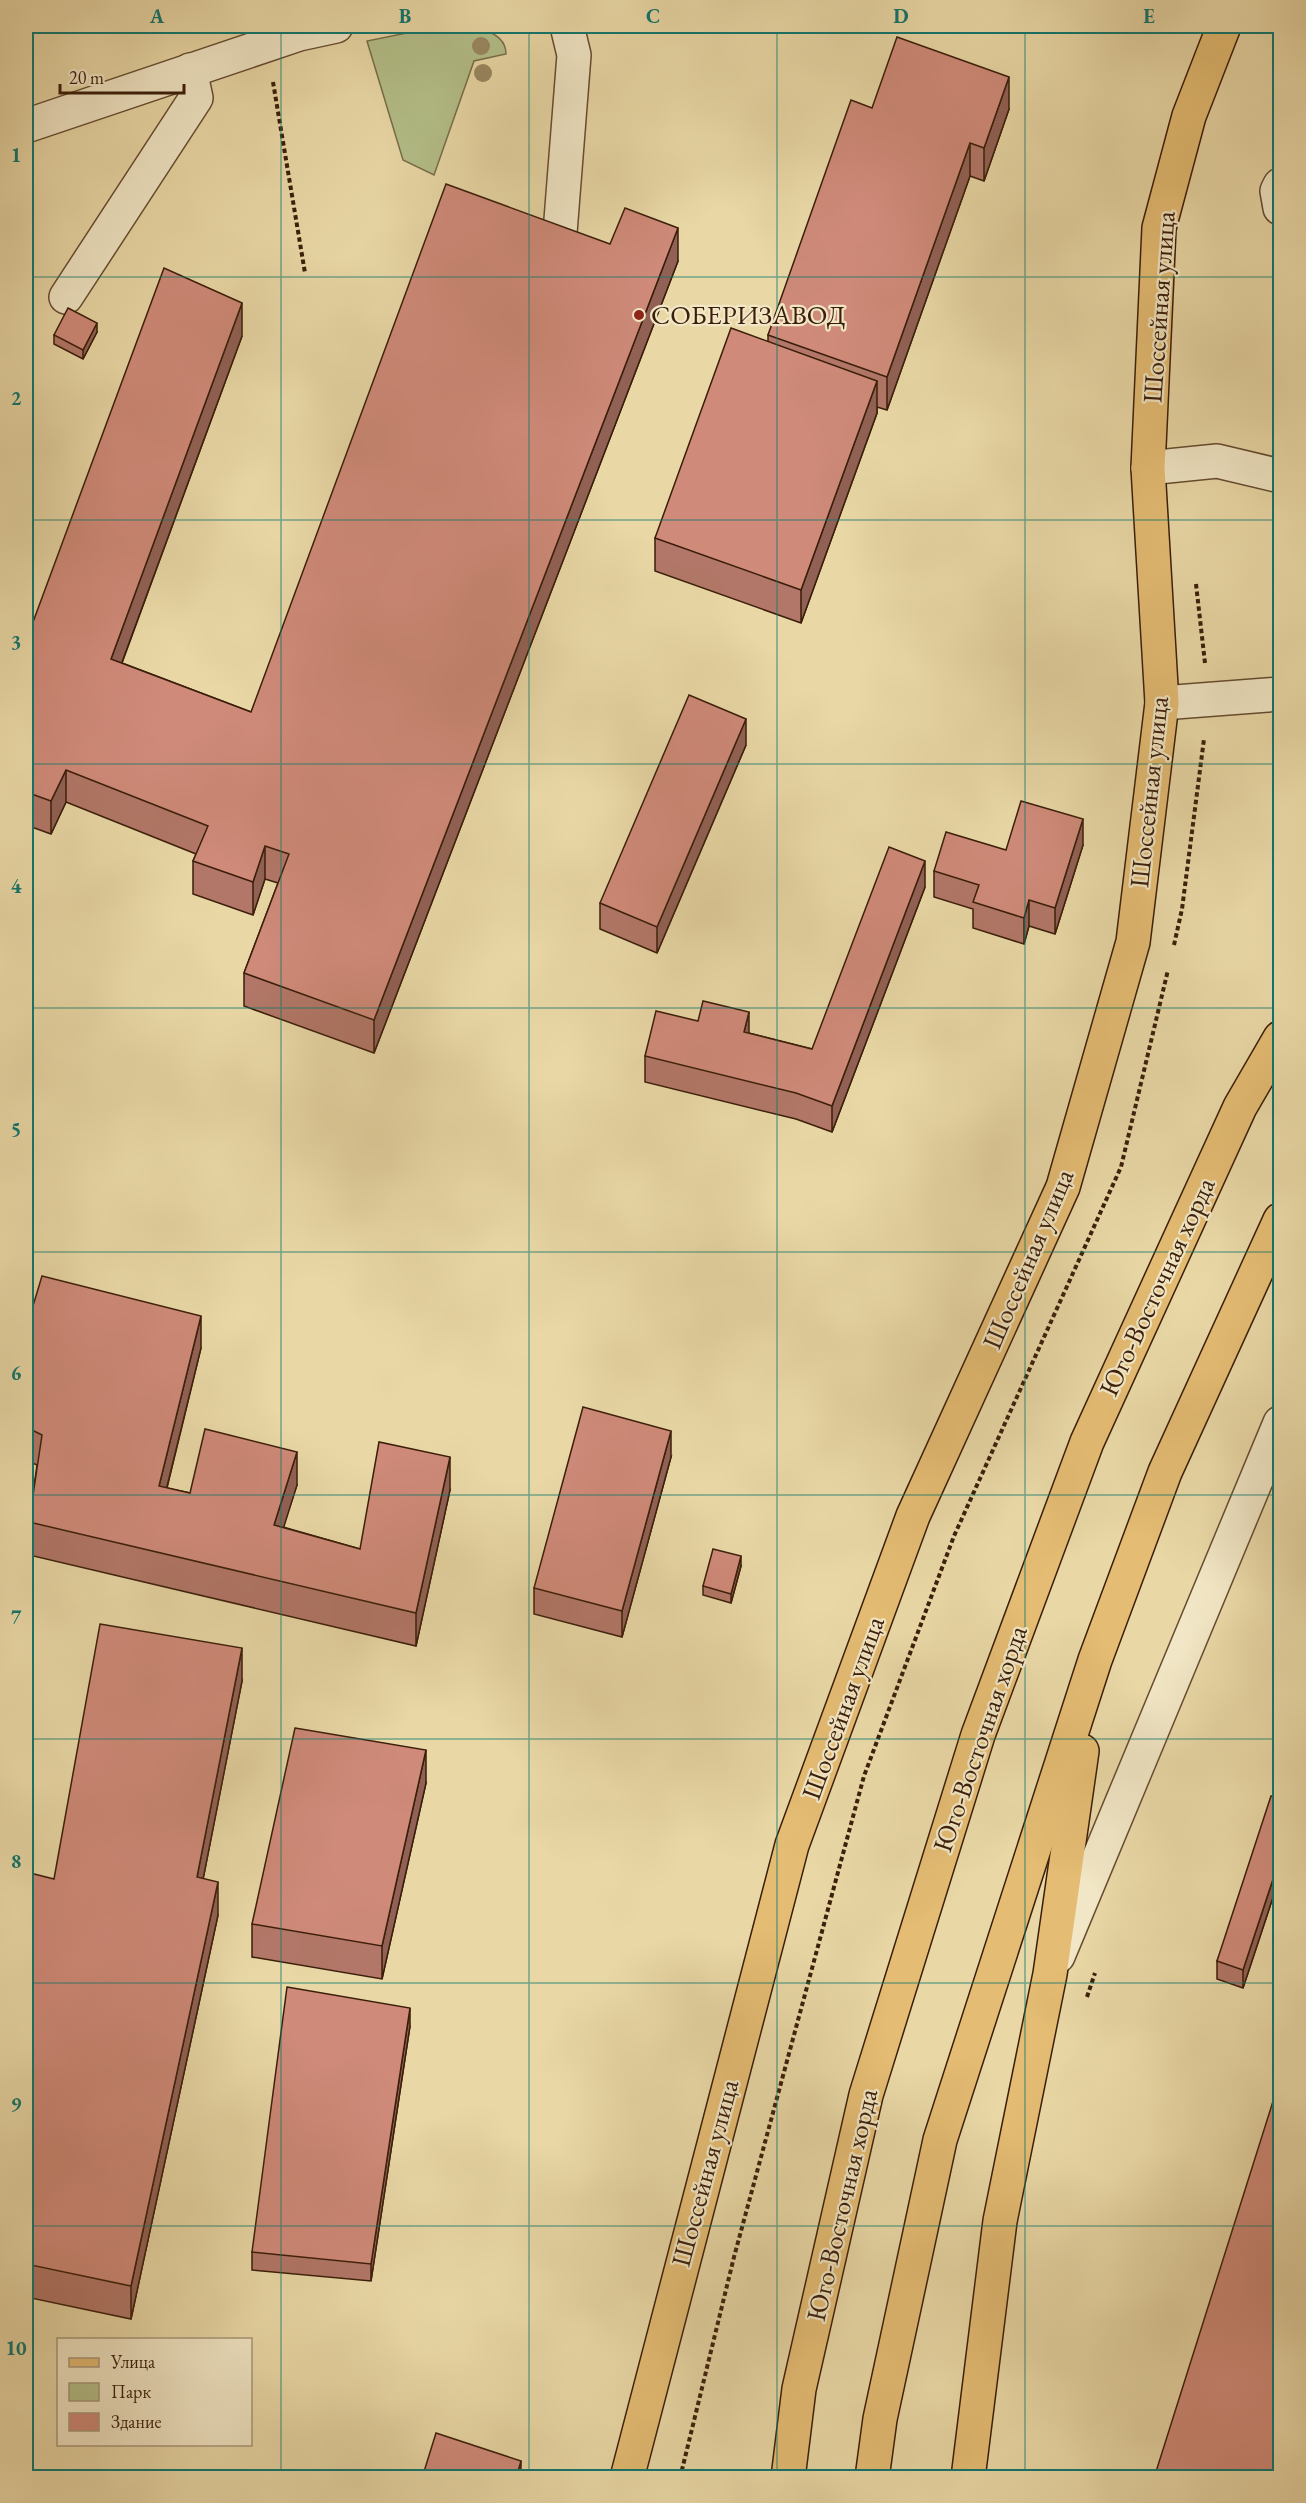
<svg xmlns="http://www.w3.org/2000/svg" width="1306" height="2503" viewBox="0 0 1306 2503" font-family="'EB Garamond',serif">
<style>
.green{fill:#b4bf89;stroke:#786e4a;stroke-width:1.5}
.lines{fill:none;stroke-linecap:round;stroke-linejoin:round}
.minor-casing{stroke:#664c31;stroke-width:36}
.major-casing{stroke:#3b1e0a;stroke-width:36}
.path{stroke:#3b1e0a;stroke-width:4;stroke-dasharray:4.5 3;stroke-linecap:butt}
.minor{stroke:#f1e6c5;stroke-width:33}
.major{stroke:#e4bc73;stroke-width:33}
.tree{fill:#9a8862}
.wall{fill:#b27768;stroke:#3b1e0a;stroke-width:1.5}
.shaded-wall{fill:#916155;stroke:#3b1e0a;stroke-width:1.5}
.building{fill:#cf8a79;stroke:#3b1e0a;stroke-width:1.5}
.grid{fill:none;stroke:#0f766e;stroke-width:1.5;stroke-opacity:0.55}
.poi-dot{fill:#8f2418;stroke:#f1e6c5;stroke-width:2}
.labels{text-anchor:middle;stroke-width:4.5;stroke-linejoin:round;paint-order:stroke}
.street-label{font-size:27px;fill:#3b1e0a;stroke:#f1e6c5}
.poi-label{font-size:27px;fill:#3b1e0a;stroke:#f1e6c5;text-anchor:start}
.neatline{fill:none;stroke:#0f766e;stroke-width:2}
.grid-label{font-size:20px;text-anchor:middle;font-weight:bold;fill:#0f766e}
</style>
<rect width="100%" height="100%" fill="#e9d8a6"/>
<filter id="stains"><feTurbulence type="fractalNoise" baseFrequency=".00333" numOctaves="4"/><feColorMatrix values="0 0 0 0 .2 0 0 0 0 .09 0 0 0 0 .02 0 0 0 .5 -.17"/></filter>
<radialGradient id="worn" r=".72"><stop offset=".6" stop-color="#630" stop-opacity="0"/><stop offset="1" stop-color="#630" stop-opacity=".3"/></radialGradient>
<!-- green -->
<path class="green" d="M441,26C462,26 506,26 506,54L474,61L434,175L403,160L367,41Z"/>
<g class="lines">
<defs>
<g id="minor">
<path d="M26,126L299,34L336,26"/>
<path d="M1280,185L1277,191L1280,208"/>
<path d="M558,258L574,55L567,26"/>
<path d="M66,297L196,98L190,70"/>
<path d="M1148,468L1217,461L1280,476"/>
<path d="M1162,703L1280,694"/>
<path d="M1058,1956L1280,1423"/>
</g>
<g id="major">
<path d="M627,2478L792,1845L913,1516L1063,1187L1133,942L1162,703L1148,468L1159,228L1189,116L1224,26"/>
<path d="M788,2478L799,2389L866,2095L978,1735L1087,1442L1240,1107L1280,1038"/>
<path d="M872,2478L880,2419L940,2140L1095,1660L1165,1472L1280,1220"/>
<path d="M968,2478L1000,2221L1050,1974L1082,1751"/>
</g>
</defs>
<!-- minor casing -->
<use href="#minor" class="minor-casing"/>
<!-- major casing -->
<use href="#major" class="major-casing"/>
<!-- path -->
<g class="path">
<path d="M273,82L305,273"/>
<path d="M1196,584L1205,663"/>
<path d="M1174,945L1182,909L1204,739"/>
<path d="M1087,1997L1095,1973"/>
<path d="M680,2478L734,2257L864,1776L954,1536L1121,1167L1168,970"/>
</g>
<!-- minor -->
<use href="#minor" class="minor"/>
<!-- major -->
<use href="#major" class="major"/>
</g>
<!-- trees -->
<g class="tree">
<circle cx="481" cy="46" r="9"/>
<circle cx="483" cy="73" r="9"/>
</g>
<!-- wall -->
<g class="wall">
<path d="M872,108L1009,109L984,181L970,176L887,410L877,407V413L801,623L655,571V538L768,341V335Z"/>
<path d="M610,244L678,261L374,1053L244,1006V973L278,883L265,879L253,915L193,894V861L196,854L66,802L51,834L26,825V641L242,336L122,663L251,712Z"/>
<path d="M97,332L83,359L54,344V335Z"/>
<path d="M746,745L657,953L600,929V903Z"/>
<path d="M1083,845L1055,934L1029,926L1024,944L973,928V909L934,897V871L1006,850Z"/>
<path d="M925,887L832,1132L796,1119L645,1082V1056L749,1033L812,1049Z"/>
<path d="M26,1329L201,1348L167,1488L190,1493L297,1485L283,1527L360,1549L450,1490L416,1646L29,1555V1522L37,1465L26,1460Z"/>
<path d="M671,1457L622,1637L534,1614V1588Z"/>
<path d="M741,1566L731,1603L703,1595V1586Z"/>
<path d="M242,1681L203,1879L218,1915L131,2319L26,2297V1892L54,1879Z"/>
<path d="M426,1783L382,1979L252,1957V1924Z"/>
<path d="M1281,1799V1873L1243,1988L1217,1979V1961Z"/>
<path d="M410,2026L371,2281L252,2270V2252Z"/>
</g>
<!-- shaded-wall -->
<g class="shaded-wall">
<path d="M1009,77V109L984,181V148Z"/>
<path d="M970,143V176L887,410V377Z"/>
<path d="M678,228V261L374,1053V1020Z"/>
<path d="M242,303V336L111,692V659Z"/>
<path d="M97,323V332L83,359V350Z"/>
<path d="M877,381V413L801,623V590Z"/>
<path d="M746,719V745L657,953V927Z"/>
<path d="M66,770V802L51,834V801Z"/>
<path d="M1083,819V845L1055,934V908Z"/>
<path d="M265,846V879L253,915V882Z"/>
<path d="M925,861V887L832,1132V1106Z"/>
<path d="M1029,900V926L1024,944V918Z"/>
<path d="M749,1012V1038L744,1032Z"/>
<path d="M201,1316V1348L159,1519V1486Z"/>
<path d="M671,1431V1457L622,1637V1611Z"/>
<path d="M297,1452V1485L274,1558V1525Z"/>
<path d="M450,1457V1490L416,1646V1613Z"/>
<path d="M741,1556V1566L731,1603V1594Z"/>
<path d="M242,1648V1681L197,1910V1877Z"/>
<path d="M426,1750V1783L382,1979V1946Z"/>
<path d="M1281,1855V1873L1243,1988V1970Z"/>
<path d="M218,1882V1915L131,2319V2286Z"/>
<path d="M410,2008V2026L371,2281V2264Z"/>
<path d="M521,2461V2478H516Z"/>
</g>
<!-- building -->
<g class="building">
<path d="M897,37L1009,77L984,148L970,143L887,377L768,335L851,100L872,108Z"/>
<path d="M446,184L610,244L625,208L678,228L374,1020L244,973L289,854L265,846L253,882L193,861L208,826L66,770L51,801L26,792V641L164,268L242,303L111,659L251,712Z"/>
<path d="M68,308L97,323L83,350L54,335Z"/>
<path d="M731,328L877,381L801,590L655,538Z"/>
<path d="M689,695L746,719L657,927L600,903Z"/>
<path d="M1021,801L1083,819L1055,908L1029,900L1024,918L973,902L979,885L934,871L946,832L1006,850Z"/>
<path d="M889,847L925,861L832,1106L796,1093L645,1056L656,1011L698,1021L703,1001L749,1012L744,1032L812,1049Z"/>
<path d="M42,1276L201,1316L159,1486L190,1493L205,1429L297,1452L274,1525L360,1549L379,1442L450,1457L416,1613L29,1522L42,1435L26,1427V1329Z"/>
<path d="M583,1407L671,1431L622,1611L534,1588Z"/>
<path d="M713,1549L741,1556L731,1594L703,1586Z"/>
<path d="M100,1624L242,1648L197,1877L218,1882L131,2286L26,2264V1892L30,1873L54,1879Z"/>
<path d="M295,1728L426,1750L382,1946L252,1924Z"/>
<path d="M1271,1796L1281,1799V1855L1243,1970L1217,1961Z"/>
<path d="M287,1987L410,2008L371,2264L252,2252Z"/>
<path d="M1281,2076V2478H1154Z"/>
<path d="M436,2433L521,2461L516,2478H422Z"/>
</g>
<!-- grid -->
<path class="grid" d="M281,26V2478M529,26V2478M777,26V2478M1025,26V2478M26,277H1280M26,520H1280M26,764H1280M26,1008H1280M26,1252H1280M26,1495H1280M26,1739H1280M26,1983H1280M26,2226H1280"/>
<!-- markers -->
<circle class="poi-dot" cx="639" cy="315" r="6"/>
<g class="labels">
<!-- street labels -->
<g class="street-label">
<text transform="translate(1159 307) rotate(-86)" y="9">Шоссейная улица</text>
<text transform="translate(1149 792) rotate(-84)" y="9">Шоссейная улица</text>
<text transform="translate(1028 1259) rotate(-67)" y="9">Шоссейная улица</text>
<text transform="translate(1157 1287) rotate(-65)" y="9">Юго-Восточная хорда</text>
<text transform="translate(843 1708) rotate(-70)" y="9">Шоссейная улица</text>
<text transform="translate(980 1739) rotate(-71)" y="9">Юго-Восточная хорда</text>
<text transform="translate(705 2173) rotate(-75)" y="9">Шоссейная улица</text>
<text transform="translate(842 2205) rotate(-77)" y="9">Юго-Восточная хорда</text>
</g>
<!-- poi labels -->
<g class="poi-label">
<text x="651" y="324">СОБЕРИЗАВОД</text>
</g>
</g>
<!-- margin -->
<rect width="1306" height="2503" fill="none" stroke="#e9d8a6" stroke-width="66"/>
<!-- legend -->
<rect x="57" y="2338" width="195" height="108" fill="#f1e6c5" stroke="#a8967a" stroke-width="1.5"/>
<rect x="69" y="2358" width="30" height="9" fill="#e4bc73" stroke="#a8967a" stroke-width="1.5"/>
<text x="111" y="2368" font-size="18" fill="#3b1e0a">Улица</text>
<rect x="69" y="2383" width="30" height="18" fill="#b4bf89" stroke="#a8967a" stroke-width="1.5"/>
<text x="111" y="2398" font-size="18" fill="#3b1e0a">Парк</text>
<rect x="69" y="2413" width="30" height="18" fill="#cf8a79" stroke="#a8967a" stroke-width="1.5"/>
<text x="111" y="2428" font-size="18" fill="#3b1e0a">Здание</text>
<!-- scale -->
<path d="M60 84v9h124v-9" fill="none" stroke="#3b1e0a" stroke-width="3"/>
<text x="69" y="84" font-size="18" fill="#3b1e0a" stroke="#f1e6c5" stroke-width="4.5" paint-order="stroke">20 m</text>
<rect x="33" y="33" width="1240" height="2437" class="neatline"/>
<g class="grid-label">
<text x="157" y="23">A</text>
<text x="405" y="23">B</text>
<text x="653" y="23">C</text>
<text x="901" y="23">D</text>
<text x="1149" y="23">E</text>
<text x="16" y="162">1</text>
<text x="16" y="405">2</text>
<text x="16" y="649">3</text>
<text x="16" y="893">4</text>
<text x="16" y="1136">5</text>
<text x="16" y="1380">6</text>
<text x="16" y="1624">7</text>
<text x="16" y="1868">8</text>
<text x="16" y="2111">9</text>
<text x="16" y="2355">10</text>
</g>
<rect width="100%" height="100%" filter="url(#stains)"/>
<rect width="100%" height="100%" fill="url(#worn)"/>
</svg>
